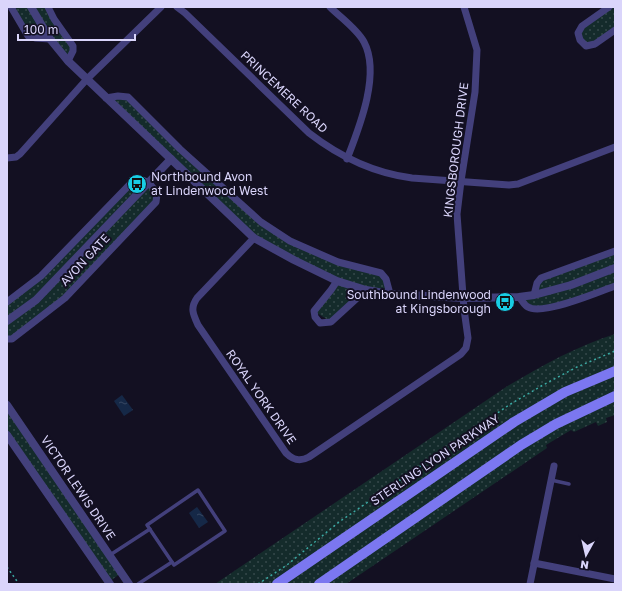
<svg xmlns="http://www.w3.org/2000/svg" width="622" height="591" viewBox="0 0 622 591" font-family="'Golos Text',sans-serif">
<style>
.grass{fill:url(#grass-dots)}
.water{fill:url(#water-ripples)}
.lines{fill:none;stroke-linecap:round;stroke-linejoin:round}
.path{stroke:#3ba9a3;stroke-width:1.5;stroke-dasharray:2 3;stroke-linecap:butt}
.service{stroke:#43407c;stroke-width:3.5}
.minor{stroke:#43407c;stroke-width:7}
.tertiary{stroke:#43407c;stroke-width:8}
.secondary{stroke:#7b77f0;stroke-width:10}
.labels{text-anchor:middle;stroke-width:4;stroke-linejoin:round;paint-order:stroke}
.street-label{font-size:12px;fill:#dad5fb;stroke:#131022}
.poi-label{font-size:12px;fill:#dad5fb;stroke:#131022;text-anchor:start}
</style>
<defs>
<pattern id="grass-dots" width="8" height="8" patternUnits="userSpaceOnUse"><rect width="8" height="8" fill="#142b2b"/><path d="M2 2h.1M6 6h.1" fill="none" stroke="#36494b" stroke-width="1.8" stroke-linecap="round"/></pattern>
<pattern id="water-ripples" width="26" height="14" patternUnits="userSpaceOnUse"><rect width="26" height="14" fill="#152847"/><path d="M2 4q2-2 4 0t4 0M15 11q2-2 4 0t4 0" fill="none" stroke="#364662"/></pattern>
</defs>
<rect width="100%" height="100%" fill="#131022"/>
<!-- grass -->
<g class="grass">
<path d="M11,7H48L73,46L68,61L50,39L28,36Z"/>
<path d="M610,7H615V31L590,48L575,33Z"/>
<path d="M128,97L261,222L338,262L381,273L390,294L366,290L331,322L314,311L337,281L254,238L106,98Z"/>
<path d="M135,179L150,183L156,202L65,298L7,339V302L41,276Z"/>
<path d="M615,251V286L537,309L519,297L534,295L537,283Z"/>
<path d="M615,334V415L606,418L607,422L598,426L596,422L574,432L571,430L546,445L547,448L346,584H215L506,387C541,366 577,346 615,334Z"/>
<path d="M7,405L121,573L109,582L7,435Z"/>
</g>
<!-- water -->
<g class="water">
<path d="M122,395L133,410L124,416L114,401Z"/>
<path d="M197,507L208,522L199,528L189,513Z"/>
</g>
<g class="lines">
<!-- path -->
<g class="path">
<path d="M7,567L19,584"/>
<path d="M258,584L287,565L339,522L509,405L543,385L577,367L615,351"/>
</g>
<!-- service -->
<g class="service">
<path d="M551,480L569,484"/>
<path d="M198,490L225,531L174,565L147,525Z"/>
<path d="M110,555L150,529"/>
<path d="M138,584L172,562"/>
</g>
<!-- minor -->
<g class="minor">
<path d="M11,7L28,36L35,38L50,39"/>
<path d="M48,7L54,19L73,46V51L68,61"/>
<path d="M177,7L185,13L309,133C340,157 373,173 412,178L509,185L518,184L615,147"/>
<path d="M330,7C341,18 357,29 364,42C381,74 359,128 347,159"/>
<path d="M609,7L582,26L578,33L580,40L586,46L595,44L615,30"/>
<path d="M106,98L118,96L128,97L180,149L261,222L290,241L338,262L381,273L386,279L390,294"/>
<path d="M7,158L16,157L20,154L87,79L161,7"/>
<path d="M254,238L197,298C190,308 193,314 198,325L286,453C293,460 300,462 309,457L461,354L466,348L468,338L464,309L457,214L461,181L475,92L477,50L464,7"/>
<path d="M337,281L331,290L314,311L315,317L320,323L331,322L366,290"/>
<path d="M534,295L537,283L541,278L615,251"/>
<path d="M519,297C522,300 524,305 528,307C542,316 599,292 615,286"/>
<path d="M7,302L41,276L135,179C148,180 151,184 157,194L156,202L65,298L12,339H7"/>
<path d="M534,563L615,579"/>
<path d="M530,584L554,466"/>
</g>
<!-- tertiary -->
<g class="tertiary">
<path d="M31,7L50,39L68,61L254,238L294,260L337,281L366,290L390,294L463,298L519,297L534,295L571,285L615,268"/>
<path d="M7,321L36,300L171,159"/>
<path d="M7,405L129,584"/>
<path d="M7,435L110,584"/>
</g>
<!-- secondary -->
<g class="secondary">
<path d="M277,584L514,422L565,392L615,371"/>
<path d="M319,584L521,445L556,424L615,396"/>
</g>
</g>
<!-- icons -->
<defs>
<symbol id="bus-disc" viewBox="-11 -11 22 22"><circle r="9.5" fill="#18cde4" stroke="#131022"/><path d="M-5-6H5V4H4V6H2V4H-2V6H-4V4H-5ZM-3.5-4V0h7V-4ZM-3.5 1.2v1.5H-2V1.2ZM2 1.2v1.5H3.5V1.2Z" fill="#111"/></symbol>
</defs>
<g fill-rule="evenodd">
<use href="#bus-disc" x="126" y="173" width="22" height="22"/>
<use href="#bus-disc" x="494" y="291" width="22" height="22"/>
</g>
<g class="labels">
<!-- street labels -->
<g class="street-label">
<text transform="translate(284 92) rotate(43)" y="4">PRINCEMERE ROAD</text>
<text transform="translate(456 150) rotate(-83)" y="4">KINGSBOROUGH DRIVE</text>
<text transform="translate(85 260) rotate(-47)" y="4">AVON GATE</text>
<text transform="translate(261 397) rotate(55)" y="4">ROYAL YORK DRIVE</text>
<text transform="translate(435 460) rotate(-34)" y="4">STERLING LYON PARKWAY</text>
<text transform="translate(78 488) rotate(56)" y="4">VICTOR LEWIS DRIVE</text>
</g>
<!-- poi labels -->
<g class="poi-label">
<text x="151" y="181">Northbound Avon<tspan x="151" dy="14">at Lindenwood West</tspan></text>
<text x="491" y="299" text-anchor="end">Southbound Lindenwood<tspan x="491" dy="14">at Kingsborough</tspan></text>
</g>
</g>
<!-- border -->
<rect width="622" height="591" fill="none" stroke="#dad5fb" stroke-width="16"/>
<!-- north arrow -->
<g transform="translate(586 555) rotate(188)" stroke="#131022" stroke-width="3" paint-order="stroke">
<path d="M0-3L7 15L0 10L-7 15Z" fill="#dad5fb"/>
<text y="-6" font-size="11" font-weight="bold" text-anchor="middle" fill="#dad5fb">N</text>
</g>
<!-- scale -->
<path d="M18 34v6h117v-6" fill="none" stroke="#dad5fb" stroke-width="2"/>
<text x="24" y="34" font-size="12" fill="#dad5fb" stroke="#131022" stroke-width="3" paint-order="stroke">100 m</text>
</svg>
